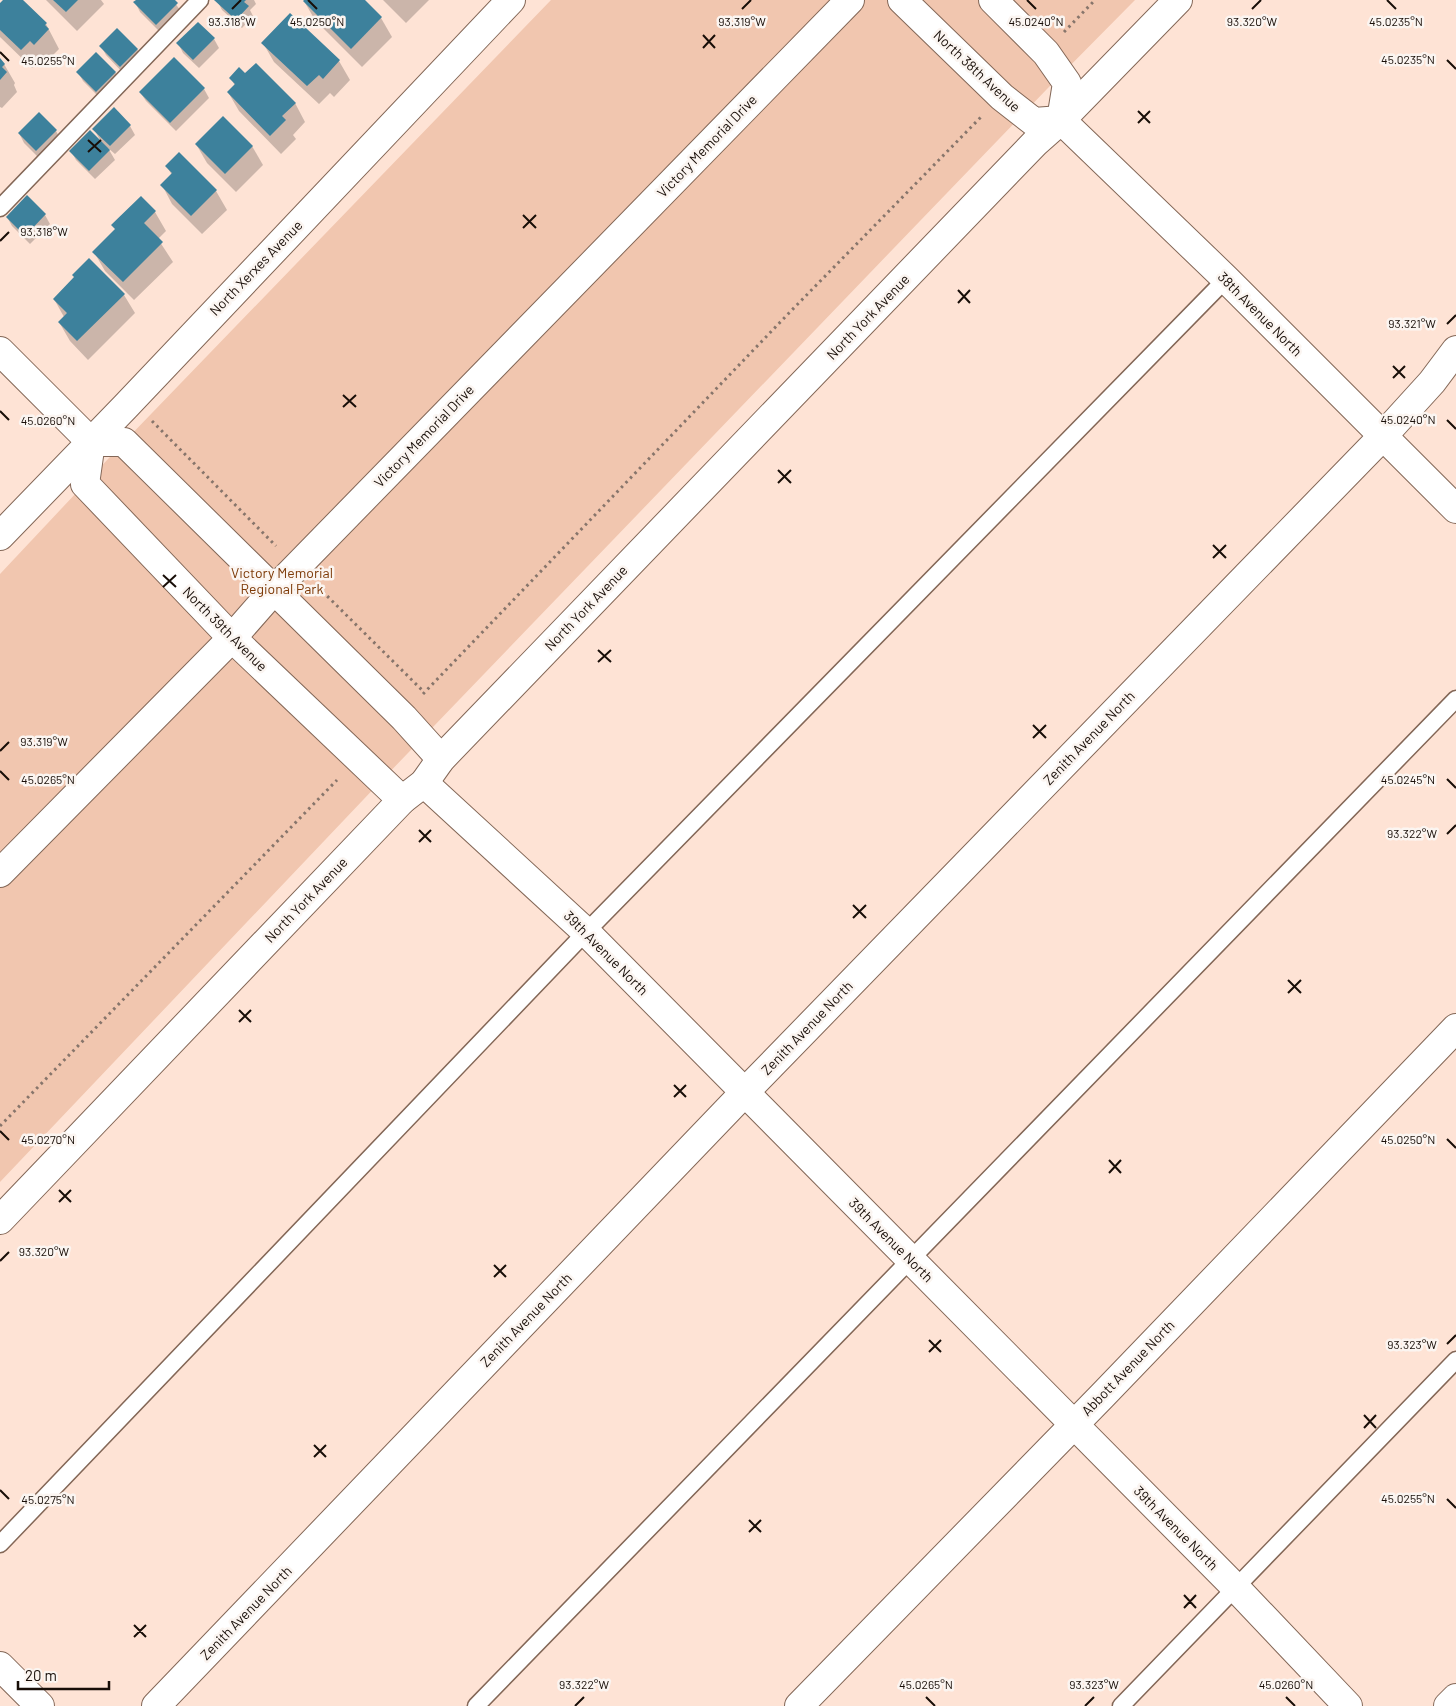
<svg xmlns="http://www.w3.org/2000/svg" width="1456" height="1706" viewBox="0 0 1456 1706" font-family="Barlow,sans-serif">
<style>
.green{fill:#f1c6af}
.shadow{fill:#0003}
.building{fill:#3d819c}
.lines{fill:none;stroke-linecap:round;stroke-linejoin:round}
.service-casing{stroke:#836757;stroke-width:19}
.minor-casing{stroke:#836757;stroke-width:30}
.tertiary-casing{stroke:#836757;stroke-width:30}
.path{stroke:#87756b;stroke-width:3;stroke-dasharray:2.5 4;stroke-linecap:butt}
.service{stroke:#fff;stroke-width:16}
.minor{stroke:#fff;stroke-width:28}
.tertiary{stroke:#fff;stroke-width:28}
.ticks{fill:none;stroke:#180e08;stroke-width:2}
.labels{text-anchor:middle;stroke-width:5;stroke-linejoin:round;paint-order:stroke}
.street-label{font-size:14px;fill:#180e08;stroke:#fbf5f1}
.park-label{font-size:14px;fill:#7c3805;stroke:#fbf5f1}
.ticks-label{font-size:12px;text-anchor:middle;fill:#180e08;stroke:#fbf5f1;stroke-width:5;stroke-linejoin:round;paint-order:stroke}
</style>
<rect width="100%" height="100%" fill="#fee3d5"/>
<!-- green -->
<path class="green" d="M551,0H1135L1047,89L382,780L0,1182V574L124,442Z"/>
<!-- shadow -->
<g class="shadow">
<path d="M4,0H21L46,24L59,49L45,63L41,59L32,68L0,37V5Z"/>
<path d="M46,0H101L104,4L77,31Z"/>
<path d="M137,0H173L182,13L161,33L140,12L135,2Z"/>
<path d="M217,0H254L256,4L250,10L253,16L242,28L222,10Z"/>
<path d="M306,0H363L381,18L392,37L362,67L315,20L304,1Z"/>
<path d="M383,0H429L406,23Z"/>
<path d="M290,14L339,61L350,80L334,97L330,93L319,104L274,62L263,43Z"/>
<path d="M214,39L219,48L199,68L183,53L178,43Z"/>
<path d="M101,46L137,49L142,58L125,75L106,55Z"/>
<path d="M0,60L4,64L15,83L14,85L17,92L2,108L0,107Z"/>
<path d="M78,72H115L121,82L102,100L83,81Z"/>
<path d="M245,75L295,103L305,122L293,135L296,139L281,154L239,111L228,92L235,86L231,78Z"/>
<path d="M204,89L209,98L176,131L146,101L140,92Z"/>
<path d="M130,126L135,135L115,154L108,148L115,160L95,179L76,160L71,151L100,140L94,129Z"/>
<path d="M56,131L61,140L41,160L24,143L19,133Z"/>
<path d="M196,144L252,146L263,165L236,192L207,163Z"/>
<path d="M167,167L216,191L227,210L202,234L172,204L162,185L172,175Z"/>
<path d="M27,197L45,215L50,224L30,244L12,226L7,217Z"/>
<path d="M141,198L155,212L166,231L158,239L173,262L134,300L105,271L94,252L116,230Z"/>
<path d="M75,278L124,295L135,313L88,360L70,341L59,322L64,317L54,299Z"/>
</g>
<!-- building -->
<g class="building">
<path d="M3,0H23L47,23L45,25L49,29L34,45L30,41L21,50L0,30V3Z"/>
<path d="M53,0H78L66,12Z"/>
<path d="M136,0H175L178,3L156,25L133,2Z"/>
<path d="M214,0H246L244,2L249,6L236,20Z"/>
<path d="M304,0H365L382,17L351,49L303,1Z"/>
<path d="M290,13L340,60L323,79L319,75L307,86L261,43Z"/>
<path d="M198,22L215,38L193,60L176,43Z"/>
<path d="M117,28L138,49L120,67L99,46Z"/>
<path d="M96,52L116,72L96,92L76,72Z"/>
<path d="M174,57L205,88L170,123L139,92Z"/>
<path d="M0,58L5,64L2,67L7,72L0,80Z"/>
<path d="M256,63L296,103L282,116L286,120L270,136L227,92L235,84L229,78L239,67L245,73Z"/>
<path d="M114,107L131,125L110,146L92,129Z"/>
<path d="M39,112L57,130L36,151L18,133Z"/>
<path d="M223,116L253,146L225,174L195,144Z"/>
<path d="M90,130L110,150L89,171L69,151Z"/>
<path d="M179,152L217,190L191,216L160,185L172,173L165,166Z"/>
<path d="M27,195L46,214L25,236L6,217Z"/>
<path d="M141,196L156,211L144,223L163,242L123,282L92,252L115,229L111,225Z"/>
<path d="M89,258L125,294L77,341L58,322L67,313L53,299L74,277L72,275Z"/>
</g>
<g class="lines">
<defs>
<g id="service">
<path d="M0,208L200,0"/>
<path d="M0,1544L586,932L1226,279"/>
<path d="M476,1706L1456,699"/>
<path d="M1121,1706L1456,1360"/>
</g>
<g id="minor">
<path d="M902,0L1002,97L1034,122L1061,120"/>
<path d="M993,0L1046,53L1067,83L1061,120"/>
<path d="M1061,120L1226,279L1456,509"/>
<path d="M0,351L91,442H124L404,718L441,759"/>
<path d="M91,442L85,484L232,638L402,800"/>
<path d="M0,536L125,407L511,0"/>
<path d="M424,783L586,932L1235,1587L1348,1706"/>
<path d="M0,1220L402,800L424,783L441,759L1035,143L1061,120L1178,0"/>
<path d="M156,1706L745,1092L1382,437L1432,382L1456,350"/>
<path d="M799,1706L1102,1396L1456,1028"/>
<path d="M1448,1706L1456,1698"/>
</g>
<g id="tertiary">
<path d="M0,873L232,638L274,590L850,0"/>
<path d="M0,1666L40,1706"/>
</g>
</defs>
<!-- service casing -->
<use href="#service" class="service-casing"/>
<!-- minor casing -->
<use href="#minor" class="minor-casing"/>
<!-- tertiary casing -->
<use href="#tertiary" class="tertiary-casing"/>
<!-- path -->
<g class="path">
<path d="M1064,32L1095,0"/>
<path d="M152,421L276,546"/>
<path d="M318,587L424,692"/>
<path d="M423,694L788,314L981,117"/>
<path d="M0,1126L337,780"/>
</g>
<!-- service -->
<use href="#service" class="service"/>
<!-- minor -->
<use href="#minor" class="minor"/>
<!-- tertiary -->
<use href="#tertiary" class="tertiary"/>
</g>
<!-- ticks -->
<path class="ticks" d="M308,0L317,9M1027,0L1036,9M1387,0L1396,9M232,9L241,0M742,9L751,0M1252,9L1261,0M703,35L715,48M703,48L715,35M0,52L9,61M1447,60L1456,69M1138,111L1150,123M1138,123L1150,111M88,140L101,152M88,152L101,140M523,215L536,228M523,228L536,215M0,241L9,232M958,290L970,303M958,303L970,290M1447,324L1456,315M1393,366L1405,378M1393,378L1405,366M343,395L356,407M343,407L356,395M0,411L9,420M1447,420L1456,429M778,470L791,483M778,483L791,470M1213,545L1226,558M1213,558L1226,545M163,575L176,587M163,587L176,575M598,650L611,662M598,662L611,650M1033,725L1046,738M1033,738L1046,725M0,751L9,742M0,771L9,780M1447,779L1456,788M419,830L431,842M1447,834L1456,825M419,842L431,830M853,905L866,918M853,918L866,905M1288,980L1301,993M1288,993L1301,980M239,1010L251,1022M239,1022L251,1010M674,1085L686,1097M674,1097L686,1085M0,1131L9,1140M1447,1139L1456,1148M1109,1160L1121,1173M1109,1173L1121,1160M59,1190L71,1202M59,1202L71,1190M0,1261L9,1252M494,1265L506,1277M494,1277L506,1265M929,1340L941,1352M1447,1344L1456,1335M929,1352L941,1340M1364,1415L1376,1428M1364,1428L1376,1415M314,1445L326,1457M314,1457L326,1445M0,1490L9,1499M1447,1499L1456,1508M749,1520L761,1532M749,1532L761,1520M1184,1595L1196,1608M1184,1608L1196,1595M134,1625L146,1637M134,1637L146,1625M926,1697L935,1706M1286,1697L1295,1706M575,1706L584,1697M1085,1706L1094,1697"/>
<g class="labels">
<!-- street labels -->
<g class="street-label">
<text transform="translate(977 71) rotate(43)" y="5">North 38th Avenue</text>
<text transform="translate(707 146) rotate(-46)" y="5">Victory Memorial Drive</text>
<text transform="translate(256 268) rotate(-46)" y="5">North Xerxes Avenue</text>
<text transform="translate(1260 314) rotate(45)" y="5">38th Avenue North</text>
<text transform="translate(868 317) rotate(-46)" y="5">North York Avenue</text>
<text transform="translate(424 436) rotate(-46)" y="5">Victory Memorial Drive</text>
<text transform="translate(586 608) rotate(-46)" y="5">North York Avenue</text>
<text transform="translate(225 629) rotate(45)" y="5">North 39th Avenue</text>
<text transform="translate(1089 738) rotate(-46)" y="5">Zenith Avenue North</text>
<text transform="translate(306 900) rotate(-46)" y="5">North York Avenue</text>
<text transform="translate(606 953) rotate(45)" y="5">39th Avenue North</text>
<text transform="translate(807 1028) rotate(-46)" y="5">Zenith Avenue North</text>
<text transform="translate(891 1240) rotate(45)" y="5">39th Avenue North</text>
<text transform="translate(526 1320) rotate(-46)" y="5">Zenith Avenue North</text>
<text transform="translate(1128 1368) rotate(-46)" y="5">Abbott Avenue North</text>
<text transform="translate(1176 1528) rotate(45)" y="5">39th Avenue North</text>
<text transform="translate(246 1613) rotate(-46)" y="5">Zenith Avenue North</text>
</g>
<!-- park labels -->
<g class="park-label">
<text x="282" y="578">Victory Memorial<tspan x="282" dy="16">Regional Park</tspan></text>
</g>
</g>
<g class="ticks-label">
<text x="317" y="26">45.0250°N</text>
<text x="1396" y="26">45.0235°N</text>
<text x="232" y="26">93.318°W</text>
<text x="742" y="26">93.319°W</text>
<text x="1036" y="26">45.0240°N</text>
<text x="1252" y="26">93.320°W</text>
<text x="1408" y="64">45.0235°N</text>
<text x="48" y="65">45.0255°N</text>
<text x="44" y="236">93.318°W</text>
<text x="1412" y="328">93.321°W</text>
<text x="1408" y="424">45.0240°N</text>
<text x="48" y="425">45.0260°N</text>
<text x="44" y="746">93.319°W</text>
<text x="1408" y="784">45.0245°N</text>
<text x="48" y="784">45.0265°N</text>
<text x="1412" y="838">93.322°W</text>
<text x="1408" y="1144">45.0250°N</text>
<text x="48" y="1144">45.0270°N</text>
<text x="44" y="1256">93.320°W</text>
<text x="1412" y="1349">93.323°W</text>
<text x="1408" y="1503">45.0255°N</text>
<text x="48" y="1504">45.0275°N</text>
<text x="584" y="1689">93.322°W</text>
<text x="926" y="1689">45.0265°N</text>
<text x="1094" y="1689">93.323°W</text>
<text x="1286" y="1689">45.0260°N</text>
</g>
<!-- scale -->
<path d="M18 1681v8h91v-8" fill="none" stroke="#180e08" stroke-width="2.5"/>
<text x="25" y="1681" font-size="15" fill="#180e08" stroke="#fbf5f1" stroke-width="4" paint-order="stroke">20 m</text>
</svg>
